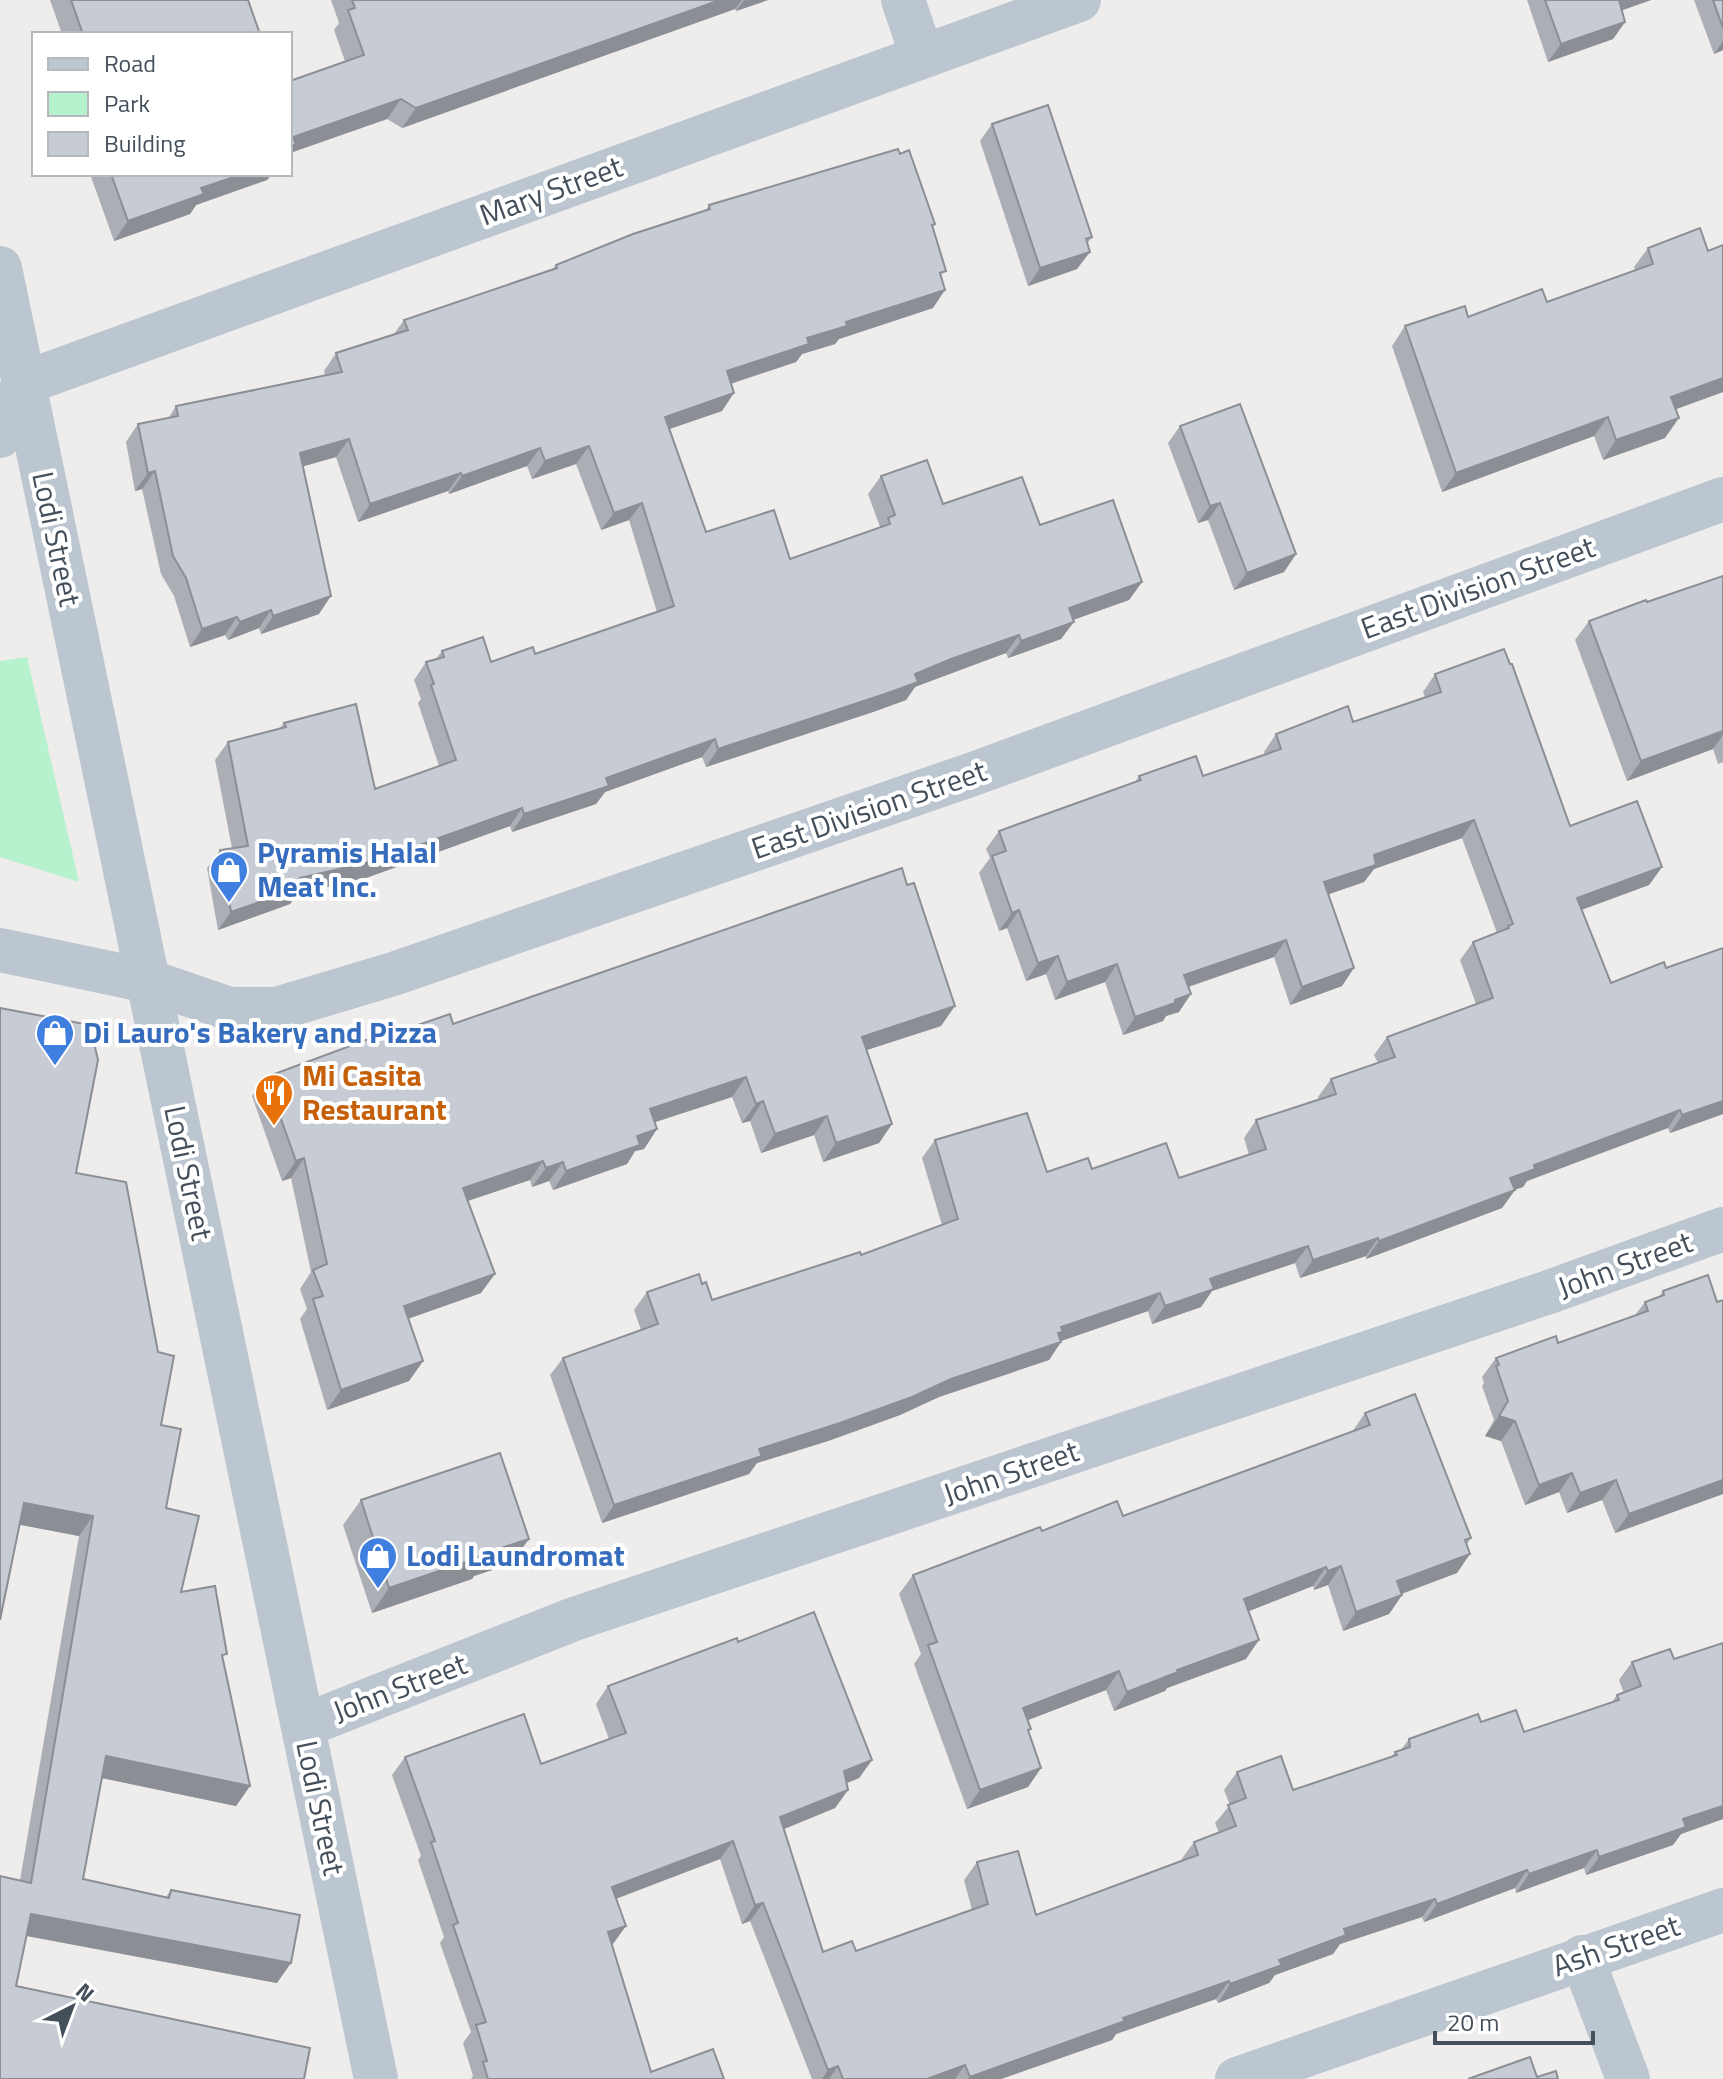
<svg xmlns="http://www.w3.org/2000/svg" width="1723" height="2079" viewBox="0 0 1723 2079" font-family="'Titillium Web',sans-serif">
<style>
.green{fill:#b5f2cd}
.lines{fill:none;stroke-linecap:round;stroke-linejoin:round}
.minor{stroke:#bbc6d0;stroke-width:44}
.tertiary{stroke:#bbc6d0;stroke-width:44}
.wall{fill:#abafb5}
.shaded-wall{fill:#8b8e94}
.building{fill:#c7cbd3;stroke:#8b8e94;stroke-width:2}
.labels{text-anchor:middle;stroke-width:8;stroke-linejoin:round;paint-order:stroke}
.street-label{font-size:30px;fill:#434f5b;stroke:#fff}
.shop-label{font-size:30px;font-weight:bold;fill:#366cbe;stroke:#fff;text-anchor:start}
.food-label{font-size:30px;font-weight:bold;fill:#c56008;stroke:#fff;text-anchor:start}
</style>
<rect width="100%" height="100%" fill="#efecec"/>
<!-- green -->
<path class="green" d="M27,657L79,882L0,857V661Z"/>
<g class="lines">
<!-- minor -->
<g class="minor">
<path d="M903,0L922,56"/>
<path d="M0,436L24,383L1079,0"/>
<path d="M0,950L148,981L230,1009H276L393,974L973,774L1723,499"/>
<path d="M303,1726L574,1619L1549,1292L1723,1229"/>
<path d="M1582,1957L1628,2079"/>
<path d="M1237,2079L1723,1910"/>
</g>
<!-- tertiary -->
<path class="tertiary" d="M0,268L376,2079"/>
</g>
<!-- wall -->
<g class="wall">
<path d="M50,0H248L260,34H62Z"/>
<path d="M331,0H768L736,11L735,9L402,128L387,119L290,153L345,61L334,30L339,23Z"/>
<path d="M1527,0H1651L1622,10L1625,22L1613,39L1548,62Z"/>
<path d="M1694,0H1723V50L1714,54Z"/>
<path d="M992,124L1092,237L1087,244L1077,269L1028,286L980,141Z"/>
<path d="M900,154L935,224L932,228L941,278L933,308L839,339L835,344L802,354L796,362L731,384L722,411L669,429L706,532L790,559L880,527L868,494L881,476L943,504L1040,525L1142,582L1129,600L1073,620L1061,639L1008,658L1006,653L938,677L915,687L906,700L873,712L706,767L702,757L605,792L596,804L512,832L510,826L366,878L297,894L290,904L218,930L207,868L220,850L232,848L215,760L228,742L280,728L284,723L375,789L439,766L418,703L421,699L414,680L426,662L436,659L442,651L491,662L535,654L657,612L629,520L601,530L576,464L532,479L527,466L449,494L448,491L358,522L336,457L303,466L319,614L261,634L259,628L228,640L225,635L190,647L174,596L161,574L142,489L135,491L126,442L138,424L168,419L176,406L325,375L324,371L336,353L394,334L404,320L553,269L556,265L706,210L709,205Z"/>
<path d="M90,174H272L267,180L196,205L190,214L114,241Z"/>
<path d="M1648,248L1723,392L1676,409L1665,438L1603,460L1594,436L1442,492L1392,346L1405,326L1468,317L1547,302L1635,270L1634,267Z"/>
<path d="M1180,426L1296,554L1284,572L1234,590L1208,520L1198,523L1168,443Z"/>
<path d="M1723,576V762L1718,764L1713,749L1627,781L1575,640L1589,621Z"/>
<path d="M1435,674L1570,826L1662,867L1649,885L1582,910L1611,983L1723,1114L1670,1133L1668,1128L1527,1181L1523,1187L1515,1190L1502,1208L1366,1259V1256L1300,1278L1295,1263L1212,1291L1201,1307L1152,1324L1148,1311L1061,1341L1049,1360L939,1397L900,1415L828,1441L757,1463L749,1474L602,1523L550,1375L563,1358L641,1330L634,1310L647,1292L702,1284L712,1300L861,1255L942,1225L922,1158L935,1140L1047,1172L1092,1169L1179,1178L1249,1155L1244,1138L1256,1120L1319,1100L1318,1097L1331,1079L1378,1063L1374,1055L1387,1037L1476,1004L1460,960L1473,942L1497,933L1462,838L1374,869L1364,882L1329,894L1342,986L1290,1005L1274,957L1189,987L1179,1012L1166,1016L1163,1021L1123,1035L1105,982L1055,1000L1046,974L1026,981L1007,928L999,931L979,873L990,858L986,849L999,831L1135,782L1139,776H1203L1265,755L1264,752L1276,734L1353,722L1425,697L1423,692Z"/>
<path d="M453,1024L941,1026L867,1050L892,1124L879,1143L823,1162L814,1135L761,1153L750,1121L742,1123L732,1097L655,1122L657,1129L644,1149L635,1151L627,1164L553,1190L549,1181L532,1187L530,1180L468,1201L481,1293L408,1319L423,1361L409,1381L327,1410L300,1319L307,1309L300,1289L311,1272L291,1178L282,1181L252,1096L266,1077L386,1036Z"/>
<path d="M76,1173L161,1425L166,1508L181,1592L223,1660L250,1786L236,1806L102,1778L83,1879L166,1897L171,1890L277,1983L26,1936L0,2079L20,1880L79,1536L19,1524Z"/>
<path d="M1663,1291L1717,1302L1723,1300V1494L1615,1533L1602,1500L1567,1513L1559,1492L1525,1505L1501,1441L1485,1436L1494,1420L1482,1386L1484,1383L1482,1377L1496,1358L1558,1343L1635,1315L1645,1302L1659,1297Z"/>
<path d="M1365,1413L1471,1538L1467,1544L1457,1573L1402,1594V1595L1389,1614L1343,1631L1328,1585L1314,1590L1313,1586L1249,1611L1246,1659L1167,1688L1165,1691L1114,1711L1106,1690L1028,1720L1029,1732L1041,1768L1028,1787L967,1809L914,1664L921,1654L899,1594L913,1575L1042,1531L1123,1516L1352,1432Z"/>
<path d="M361,1500L511,1564L474,1576L472,1579L372,1613L343,1525Z"/>
<path d="M738,1642L872,1760L859,1778L847,1783L848,1790L835,1808L784,1829L823,1952L856,1951L972,1910L964,1880L977,1862L1036,1915L1181,1860L1194,1842L1219,1833L1215,1823L1230,1805L1224,1790L1237,1772L1293,1790L1392,1756L1395,1752L1401,1750L1409,1739L1481,1722L1524,1732L1612,1702L1617,1695L1624,1693L1619,1680L1632,1662L1674,1659L1723,1643V1819L1681,1834L1673,1845L1586,1875L1584,1868L1516,1893L1515,1888L1424,1922L1422,1917L1340,1944L1333,1954L1275,1975L1269,1983L1218,2003L1216,1999L1116,2034L1112,2040L1001,2079H812L750,1921L742,1924L720,1859L616,1899L612,1944L651,2072L724,2079H471L473,2076L463,2043L471,2032L440,1943L444,1937L418,1860L421,1856L392,1775L405,1757L541,1764L609,1739L596,1704L608,1686Z"/>
</g>
<!-- shaded-wall -->
<g class="shaded-wall">
<path d="M720,0H742L735,9L402,128L416,108Z"/>
<path d="M744,0H768L736,11Z"/>
<path d="M1617,0H1651L1606,16Z"/>
<path d="M1625,22L1613,39L1548,62L1561,44Z"/>
<path d="M1723,41V50L1714,54Z"/>
<path d="M401,99L387,119L290,153V142L293,137Z"/>
<path d="M243,174H272L267,180L196,205L190,214L114,241L128,221L201,188Z"/>
<path d="M1090,252L1077,269L1028,286L1040,268Z"/>
<path d="M945,290L933,308L839,339L835,344L802,354L796,362L714,389L727,371L846,322Z"/>
<path d="M1723,378V392L1657,416L1671,397Z"/>
<path d="M734,393L722,411L652,435L665,417Z"/>
<path d="M1608,417L1594,436L1442,492L1456,473Z"/>
<path d="M1679,418L1665,438L1603,460L1616,440Z"/>
<path d="M349,439L336,457L287,471L300,453Z"/>
<path d="M589,446L576,464L532,479L545,461Z"/>
<path d="M540,448L527,466L449,494L462,476Z"/>
<path d="M155,471L142,489L135,491L148,473Z"/>
<path d="M461,473L448,491L358,522L370,504Z"/>
<path d="M642,503L629,520L601,530L614,513Z"/>
<path d="M1220,503L1208,520L1198,523L1210,506Z"/>
<path d="M1296,554L1284,572L1234,590L1247,573Z"/>
<path d="M1142,582L1129,600L1056,626L1069,608Z"/>
<path d="M331,596L319,614L261,634L273,616Z"/>
<path d="M271,610L259,628L228,640L240,622Z"/>
<path d="M237,617L225,635L190,647L202,629Z"/>
<path d="M1074,622L1061,639L1008,658L1021,641Z"/>
<path d="M1019,635L1006,653L915,687L906,700L873,712L706,767L718,749L951,659Z"/>
<path d="M1723,731V735L1713,749L1627,781L1641,761Z"/>
<path d="M715,739L702,757L605,792L596,804L512,832L524,814L606,778Z"/>
<path d="M522,808L510,826L366,878L297,894L290,904L218,930L231,912L300,878Z"/>
<path d="M1474,820L1462,838L1374,869L1364,882L1312,900L1324,882L1374,855Z"/>
<path d="M1662,867L1649,885L1564,916L1577,898Z"/>
<path d="M1019,910L1007,928L999,931L1012,913Z"/>
<path d="M1286,940L1274,957L1172,992L1184,975Z"/>
<path d="M1058,956L1046,974L1026,981L1038,963Z"/>
<path d="M1117,964L1105,982L1055,1000L1067,982Z"/>
<path d="M1354,968L1342,986L1290,1005L1302,987Z"/>
<path d="M1191,994L1179,1012L1166,1016L1163,1021L1123,1035L1135,1017Z"/>
<path d="M955,1006L941,1026L848,1056L862,1037Z"/>
<path d="M746,1077L732,1097L637,1128L650,1109Z"/>
<path d="M763,1101L750,1121L742,1123L756,1104Z"/>
<path d="M1723,1101V1114L1670,1133L1682,1115Z"/>
<path d="M1680,1110L1668,1128L1527,1181L1523,1187L1498,1195L1510,1178L1534,1165Z"/>
<path d="M827,1116L814,1135L761,1153L775,1134Z"/>
<path d="M892,1124L879,1143L823,1162L836,1143Z"/>
<path d="M657,1129L644,1149L635,1151L627,1164L553,1190L566,1171L637,1136Z"/>
<path d="M304,1158L291,1178L282,1181L296,1161Z"/>
<path d="M543,1161L530,1180L449,1207L463,1188Z"/>
<path d="M563,1162L549,1181L532,1187L546,1168Z"/>
<path d="M1515,1190L1502,1208L1366,1259L1379,1241Z"/>
<path d="M1378,1238L1366,1256L1300,1278L1313,1260Z"/>
<path d="M1308,1246L1295,1263L1212,1291L1201,1307L1152,1324L1165,1306L1215,1277Z"/>
<path d="M495,1274L481,1293L390,1325L404,1306Z"/>
<path d="M1160,1293L1148,1311L1055,1343L1061,1342L1049,1360L939,1397L900,1415L828,1441L757,1463L749,1474L602,1523L614,1505L1061,1327Z"/>
<path d="M423,1361L409,1381L327,1410L341,1390Z"/>
<path d="M1499,1416L1515,1421L1501,1441L1485,1436Z"/>
<path d="M1572,1473L1559,1492L1525,1505L1539,1485Z"/>
<path d="M1616,1480L1602,1500L1567,1513L1580,1493Z"/>
<path d="M1723,1480V1494L1615,1533L1629,1514Z"/>
<path d="M24,1503L93,1516L79,1536L10,1523Z"/>
<path d="M529,1539L511,1564L474,1576L472,1579L372,1613L389,1588Z"/>
<path d="M1470,1554L1457,1573L1384,1600L1397,1581Z"/>
<path d="M1341,1566L1328,1585L1314,1590L1328,1571Z"/>
<path d="M1326,1567L1313,1586L1231,1618L1244,1599Z"/>
<path d="M1402,1595L1389,1614L1343,1631L1356,1612Z"/>
<path d="M1259,1640L1246,1659L1167,1688L1165,1691L1114,1711L1127,1692L1177,1670Z"/>
<path d="M1119,1671L1106,1690L1010,1727L1023,1708Z"/>
<path d="M106,1756L250,1786L236,1806L92,1776Z"/>
<path d="M872,1760L859,1778L832,1789L844,1771Z"/>
<path d="M1041,1768L1028,1787L967,1809L980,1790Z"/>
<path d="M848,1790L835,1808L767,1836L780,1817Z"/>
<path d="M1723,1806V1819L1681,1834L1673,1845L1586,1875L1599,1857L1683,1819Z"/>
<path d="M733,1841L720,1859L599,1905L612,1887Z"/>
<path d="M1597,1850L1584,1868L1516,1893L1529,1874Z"/>
<path d="M1527,1870L1515,1888L1424,1922L1437,1904Z"/>
<path d="M1435,1899L1422,1917L1340,1944L1333,1954L1275,1975L1269,1983L1218,2003L1230,1984L1279,1960L1344,1929Z"/>
<path d="M763,1903L750,1921L742,1924L755,1905Z"/>
<path d="M31,1914L291,1963L277,1983L17,1934Z"/>
<path d="M626,1926L613,1944L595,1950L608,1932Z"/>
<path d="M1229,1981L1216,1999L1116,2034L1112,2040L1001,2079H968L970,2077L1123,2018Z"/>
<path d="M965,2065L955,2079H927Z"/>
<path d="M838,2066L829,2079H822L828,2070Z"/>
</g>
<!-- building -->
<g class="building">
<path d="M71,0H248L260,34H83Z"/>
<path d="M352,0H720L416,108L401,99L293,137L296,144L290,146V81L364,55L348,10L355,8Z"/>
<path d="M1545,0H1619L1625,22L1561,44Z"/>
<path d="M1713,0H1723V28Z"/>
<path d="M1048,105L1092,237L1086,239L1090,252L1040,268L992,124Z"/>
<path d="M898,149L900,154L909,150L935,224L932,225L946,271L940,273L945,290L846,322L847,326L807,338L809,344L727,371L734,393L665,417L706,532L774,510L790,559L890,524L888,518L895,515L881,476L927,460L943,504L1022,477L1040,525L1113,500L1142,582L1069,608L1074,622L1021,641L1019,635L951,659L915,674L918,682L885,694L718,749L715,739L606,778L609,786L524,814L522,808L378,860L300,878L302,887L231,912L220,850L248,846L228,742L286,727L284,723L356,704L375,789L456,760L431,685L434,684L426,662L444,657L442,651L483,637L491,662L533,647L535,654L674,606L642,503L614,513L589,446L545,461L540,448L462,476L461,473L370,504L349,439L300,453L331,596L273,616L271,610L240,622L237,617L202,629L186,578L173,556L155,471L148,473L138,424L178,416L176,406L342,372L336,353L408,330L404,320L557,268L556,265L633,234L710,209L709,205Z"/>
<path d="M111,174H243L201,188L204,194L128,221Z"/>
<path d="M1700,228L1708,251L1723,245V378L1671,397L1679,418L1616,440L1608,417L1456,473L1405,326L1465,306L1468,317L1542,289L1547,302L1653,264L1648,248Z"/>
<path d="M1240,404L1296,554L1247,573L1220,503L1210,506L1180,426Z"/>
<path d="M1723,576V731L1641,761L1589,621L1646,600L1647,602Z"/>
<path d="M1504,649L1510,664H1512L1570,826L1637,801L1662,867L1577,898L1611,983L1664,962L1666,968L1723,948V1101L1682,1115L1680,1110L1534,1165L1535,1169L1510,1178L1515,1190L1379,1241L1378,1238L1313,1260L1308,1246L1215,1277L1210,1279L1214,1289L1165,1306L1160,1293L1061,1327L1063,1332L1058,1333L1061,1342L951,1379L912,1397L840,1423L759,1449L762,1456L614,1505L563,1358L658,1324L647,1292L699,1274L702,1284L706,1282L712,1300L860,1252L861,1255L958,1219L935,1140L1027,1113L1047,1172L1088,1158L1092,1169L1166,1143L1179,1178L1266,1149L1256,1120L1336,1094L1331,1079L1395,1057L1387,1037L1493,998L1473,942L1509,928L1508,926L1513,924L1474,820L1374,855L1376,865L1324,882L1354,968L1302,987L1286,940L1184,975L1191,994L1175,1000V1003L1135,1017L1117,964L1067,982L1058,956L1038,963L1019,910L1012,913L992,856L1006,851L999,831L1141,780L1139,776L1196,756L1203,776L1281,749L1276,734L1348,706L1353,722L1441,692L1435,674Z"/>
<path d="M902,868L907,885L914,883L955,1006L862,1037L892,1124L836,1143L827,1116L775,1134L763,1101L756,1104L746,1077L650,1109L657,1129L637,1136L640,1145L566,1171L563,1162L546,1168L543,1161L463,1188L495,1274L404,1306L423,1361L341,1390L313,1299L323,1296L313,1270L327,1264L304,1158L296,1161L266,1077L385,1033L386,1036L450,1014L453,1024Z"/>
<path d="M0,1008L90,1025L98,1060L76,1173L126,1182L158,1352L174,1356L161,1425L181,1429L166,1508L199,1516L181,1592L215,1586L227,1654L222,1655L250,1786L106,1756L83,1879L169,1898L171,1890L300,1915L291,1963L31,1914L16,1986L310,2048L304,2079H0V1876L31,1883L93,1516L24,1503L0,1620Z"/>
<path d="M1708,1275L1717,1302L1723,1300V1480L1629,1514L1616,1480L1580,1493L1572,1473L1539,1485L1515,1421L1499,1416L1508,1401L1496,1366L1499,1365L1496,1358L1556,1336L1558,1343L1648,1311L1645,1302L1664,1295L1663,1291Z"/>
<path d="M1415,1394L1471,1538L1465,1540L1470,1554L1397,1581L1402,1595L1356,1612L1341,1566L1328,1571L1326,1567L1244,1599L1259,1640L1177,1670L1178,1672L1127,1692L1119,1671L1023,1708L1031,1729L1028,1730L1041,1768L980,1790L928,1645L937,1642L913,1575L1040,1527L1042,1531L1117,1501L1123,1516L1370,1425L1365,1413Z"/>
<path d="M500,1453L529,1539L489,1552V1554L389,1588L361,1500Z"/>
<path d="M814,1612L872,1760L844,1771L848,1790L780,1817L823,1952L852,1941L856,1951L988,1904L977,1862L1018,1851L1036,1915L1198,1855L1194,1842L1236,1826L1228,1805L1246,1798L1237,1772L1281,1756L1293,1790L1397,1755L1395,1752L1410,1747L1409,1739L1478,1714L1481,1722L1516,1710L1524,1732L1619,1700L1617,1695L1641,1686L1632,1662L1670,1649L1674,1659L1723,1643V1806L1683,1819L1686,1827L1599,1857L1597,1850L1529,1874L1527,1870L1437,1904L1435,1899L1344,1929L1346,1935L1279,1960L1282,1965L1230,1984L1229,1981L1123,2018L1125,2021L970,2077L965,2065L927,2079H843L838,2066L828,2070L763,1903L755,1905L733,1841L612,1887L626,1926L608,1932L651,2072L713,2049L724,2079H488L483,2062L487,2061L476,2025L486,2022L453,1925L458,1923L431,1842L435,1841L405,1757L524,1714L541,1764L626,1733L608,1686L737,1638L738,1642Z"/>
<path d="M1530,2057L1537,2077L1556,2071L1558,2079H1468Z"/>
</g>
<!-- icons -->
<defs>
<symbol id="shop-pin" viewBox="-11 -11 22 30"><path d="M0 17L-7.5 6A9.5 9.5 0 1 1 7.5 6Z" fill="#3f7fe0" stroke="#fff"/><path d="M-5-2.5h2.3a2.7 3.5 0 0 1 5.4 0H5L5.5 6h-11ZM-1.5-2.5h3a1.5 2.3 0 0 0-3 0Z" fill="#fff"/></symbol>
<symbol id="restaurant-pin" viewBox="-11 -11 22 30"><path d="M0 17L-7.5 6A9.5 9.5 0 1 1 7.5 6Z" fill="#e8710a" stroke="#fff"/><path d="M-5-6h1v4h1v-4h1v4h1v-4h1v5L-1.5 .5V6h-2V.5L-5-1ZM5-6V6H3V1.5H1.5Q1.5-4 5-6Z" fill="#fff"/></symbol>
</defs>
<g fill-rule="evenodd">
<use href="#shop-pin" x="207" y="848" width="44" height="60"/>
<use href="#shop-pin" x="33" y="1011" width="44" height="60"/>
<use href="#restaurant-pin" x="252" y="1071" width="44" height="60"/>
<use href="#shop-pin" x="356" y="1534" width="44" height="60"/>
</g>
<g class="labels">
<!-- street labels -->
<g class="street-label">
<text transform="translate(551 191) rotate(-20)" y="10">Mary Street</text>
<text transform="translate(56 539) rotate(78)" y="10">Lodi Street</text>
<text transform="translate(1478 588) rotate(-20)" y="10">East Division Street</text>
<text transform="translate(869 810) rotate(-19)" y="10">East Division Street</text>
<text transform="translate(188 1173) rotate(78)" y="10">Lodi Street</text>
<text transform="translate(1625 1265) rotate(-20)" y="10">John Street</text>
<text transform="translate(1011 1473) rotate(-19)" y="10">John Street</text>
<text transform="translate(400 1688) rotate(-21)" y="10">John Street</text>
<text transform="translate(320 1808) rotate(78)" y="10">Lodi Street</text>
<text transform="translate(1616 1946) rotate(-19)" y="10">Ash Street</text>
</g>
<!-- shop labels -->
<g class="shop-label">
<text x="257" y="863">Pyramis Halal<tspan x="257" dy="34">Meat Inc.</tspan></text>
<text x="83" y="1043">Di Lauro's Bakery and Pizza</text>
<text x="406" y="1566">Lodi Laundromat</text>
</g>
<!-- food labels -->
<g class="food-label">
<text x="302" y="1086">Mi Casita<tspan x="302" dy="34">Restaurant</tspan></text>
</g>
</g>
<!-- legend -->
<rect x="32" y="32" width="260" height="144" fill="#ffffff" stroke="#b4b9bd" stroke-width="2"/>
<rect x="48" y="58" width="40" height="12" fill="#bbc6d0" stroke="#b4b9bd" stroke-width="2"/>
<text x="104" y="72" font-size="24" fill="#434f5b">Road</text>
<rect x="48" y="92" width="40" height="24" fill="#b5f2cd" stroke="#b4b9bd" stroke-width="2"/>
<text x="104" y="112" font-size="24" fill="#434f5b">Park</text>
<rect x="48" y="132" width="40" height="24" fill="#c7cbd3" stroke="#b4b9bd" stroke-width="2"/>
<text x="104" y="152" font-size="24" fill="#434f5b">Building</text>
<!-- north arrow -->
<g transform="translate(72 2007) rotate(42)" stroke="#ffffff" stroke-width="6" paint-order="stroke">
<path d="M0-6L14 30L0 20L-14 30Z" fill="#434f5b"/>
<text y="-12" font-size="22" font-weight="bold" text-anchor="middle" fill="#434f5b">N</text>
</g>
<!-- scale -->
<path d="M1435 2031v12h158v-12" fill="none" stroke="#434f5b" stroke-width="4"/>
<text x="1447" y="2031" font-size="24" fill="#434f5b" stroke="#ffffff" stroke-width="6" paint-order="stroke">20 m</text>
</svg>
